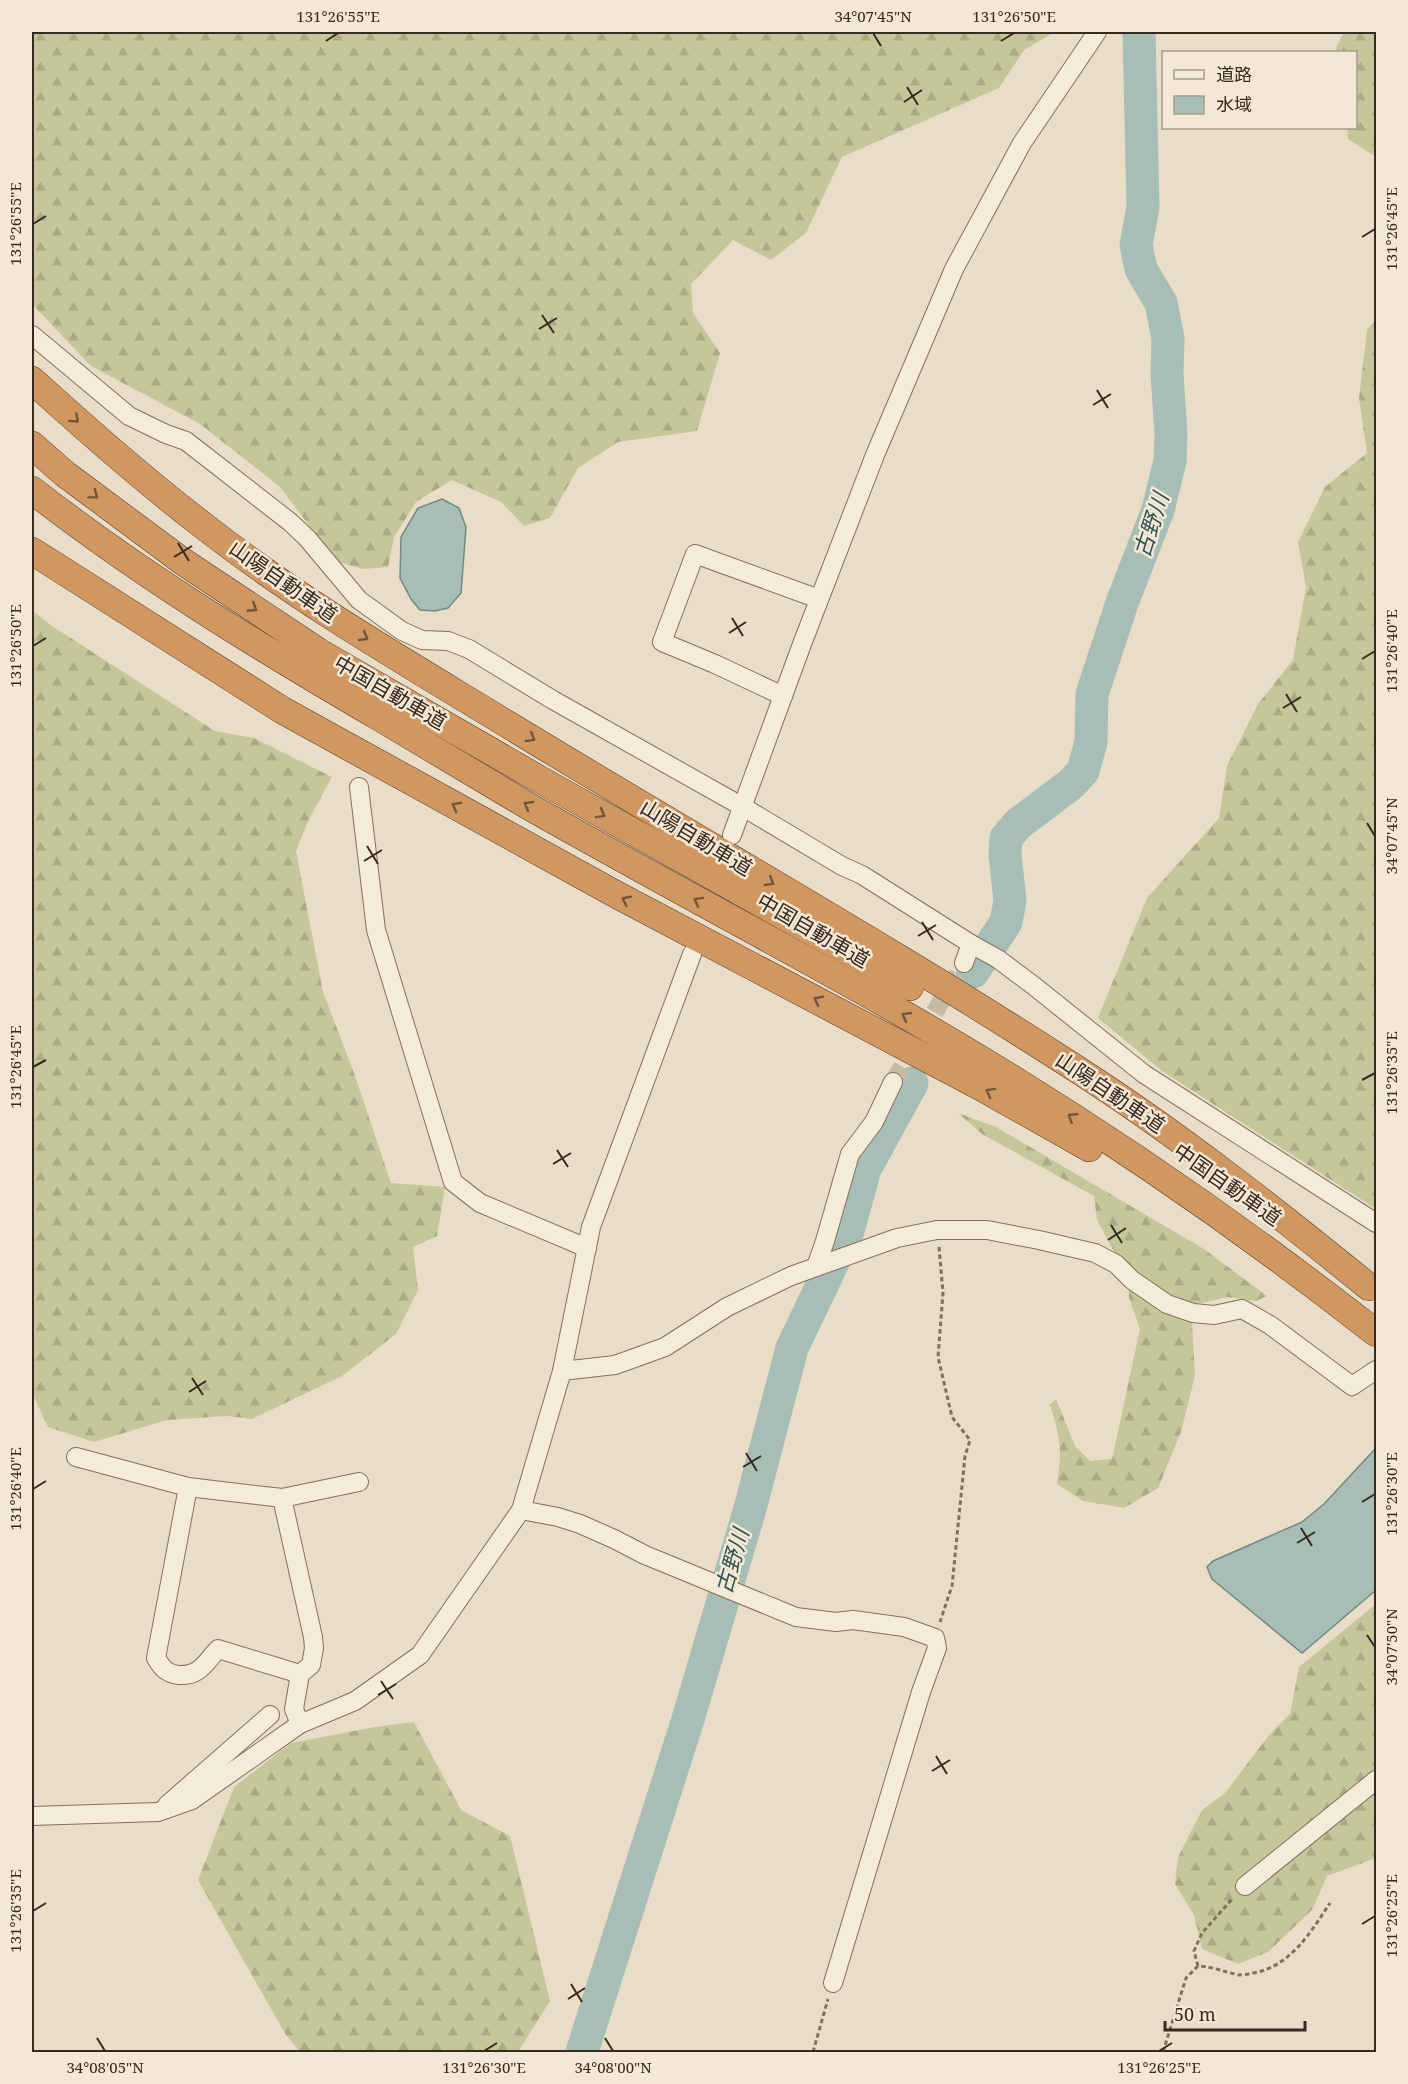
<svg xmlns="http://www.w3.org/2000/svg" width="1408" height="2084" viewBox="0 0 1408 2084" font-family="'Noto Serif','Noto Sans JP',serif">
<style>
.forest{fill:url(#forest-firs)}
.water{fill:#a7beb6;stroke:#6f8b82;stroke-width:1.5}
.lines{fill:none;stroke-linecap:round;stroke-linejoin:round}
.river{stroke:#a7beb6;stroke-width:33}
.minor-tunnel{stroke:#c6b9a6;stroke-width:18;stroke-dasharray:18 9;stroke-linecap:butt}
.minor-casing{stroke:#836f5e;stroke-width:20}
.highway-casing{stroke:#513e32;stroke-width:28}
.path{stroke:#836f5e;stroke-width:3;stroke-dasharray:4.5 3;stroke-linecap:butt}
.minor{stroke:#f5ebd9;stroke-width:18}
.highway{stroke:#d09760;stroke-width:27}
.oneway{stroke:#73553a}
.ticks{fill:none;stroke:#352920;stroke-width:2}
.labels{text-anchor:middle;stroke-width:5;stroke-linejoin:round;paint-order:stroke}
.street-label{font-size:21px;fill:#352920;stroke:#f2e8d5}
.water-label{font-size:22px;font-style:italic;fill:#31534f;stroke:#f2e8d5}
.neatline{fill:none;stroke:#352920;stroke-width:2}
.ticks-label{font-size:15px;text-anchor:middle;fill:#352920}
</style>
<defs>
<pattern id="forest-firs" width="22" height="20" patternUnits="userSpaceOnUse" patternTransform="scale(1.5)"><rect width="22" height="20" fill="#c5c79b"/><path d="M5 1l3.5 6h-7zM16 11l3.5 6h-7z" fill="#aaab85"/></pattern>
</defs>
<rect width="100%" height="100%" fill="#eaddc7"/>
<!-- forest -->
<g class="forest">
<path d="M32,32H1055L1024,50L999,88L842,157L806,233L771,260L733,240L691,284L693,313L720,353L697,431L618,442L578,468L550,518L524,526L501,502L452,480L416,502L394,537L388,567L363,569L337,562L280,487L200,424L91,366L32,304Z"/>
<path d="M1344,32H1376V157L1348,139L1347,128H1356V52H1337L1336,48Z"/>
<path d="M1376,320V319V1209L1162,1071L1098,1018L1147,898L1219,818L1227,766L1258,704L1293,660L1306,587L1298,542L1325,487L1367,453L1359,398L1367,330Z"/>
<path d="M32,610L52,626L215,731L254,738L332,777L309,819L296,851L323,992L354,1073L391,1183L445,1187L437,1236L413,1247L418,1290L396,1334L342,1376L252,1419L228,1416L167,1420L94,1442L48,1427L32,1393Z"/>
<path d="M958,1113L996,1127L1204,1249L1267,1296L1256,1301L1227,1297L1194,1305L1192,1322L1195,1375L1181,1432L1158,1488L1124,1508L1083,1501L1057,1484C1062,1450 1061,1438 1050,1405L1056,1399L1075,1446L1090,1461L1112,1459L1140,1329L1129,1298V1268L1112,1248L1097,1220L1094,1196L982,1134Z"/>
<path d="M1376,1604V1858L1327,1876L1312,1910L1268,1952L1238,1964L1202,1949L1194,1915L1175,1884L1178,1857L1202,1810L1225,1793L1269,1735L1290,1714L1299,1667Z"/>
<path d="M414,1722L461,1810L510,1836L550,2001L518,2052H300L286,2035L198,1880L234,1787L291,1743L375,1727Z"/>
</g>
<!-- water -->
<g class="water">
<path d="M442,499L459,508L466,527L461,593L448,608L435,611L420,610L411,599L400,578L401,537L418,508Z"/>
<path d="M1376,1448V1590L1302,1653L1212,1579L1207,1567L1213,1561L1302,1522L1324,1504Z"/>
</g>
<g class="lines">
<!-- river -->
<g class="river">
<path d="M973,972L1006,922L1010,901L1005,854L1006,838L1018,824L1071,784L1083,771L1091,742L1092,694L1122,603L1158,510L1170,461L1171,433L1167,374L1168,338L1161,303L1141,269L1136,245L1143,207L1139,32"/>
<path d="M582,2052L689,1716L751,1505L792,1348L848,1231L865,1169L912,1083"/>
</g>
<!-- minor-tunnel -->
<path class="minor-tunnel" d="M893,1082L964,963"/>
<defs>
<g id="minor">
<path d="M32,335L129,416L166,434L186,441L290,522L307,538L359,600L402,631L422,640L448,641L469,649L553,700L743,807L842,866L862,875L971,944L964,963"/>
<path d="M783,696L715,664L662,642L695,554L819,599"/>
<path d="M359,787L376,930L453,1182L480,1203L587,1248"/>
<path d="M732,835L802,644L875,455L954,269L1022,143L1097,32"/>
<path d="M971,944L998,959L1034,986L1144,1074L1376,1223"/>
<path d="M816,1267L825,1241L850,1154L874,1122L893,1082"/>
<path d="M562,1371L615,1365L665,1347L727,1307L791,1276L897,1238L937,1230H987L1039,1240L1095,1253L1116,1264L1132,1280L1167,1304L1193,1313L1214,1315L1242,1309L1270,1325L1352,1386L1376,1370"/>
<path d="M76,1457L188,1487L156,1658C162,1668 167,1674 179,1675C200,1676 205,1663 218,1649L300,1674L294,1709L300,1724"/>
<path d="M188,1487L282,1498L359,1482"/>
<path d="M282,1498L313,1637L314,1648L311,1665L300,1674"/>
<path d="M521,1510L558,1517L580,1524L614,1539L645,1555L796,1617L836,1622L853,1620L904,1627L935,1638L937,1648L921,1692L833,1983"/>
<path d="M167,1805L270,1715"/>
<path d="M32,1816L158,1812L192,1800L300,1724L355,1701L420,1655L521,1510L562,1371L591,1227L692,954"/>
<path d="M1245,1886L1376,1780"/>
</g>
<g id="highway">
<path d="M32,380C88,431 145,481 205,527C301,602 407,663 512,727C699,841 891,949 1075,1068C1178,1134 1274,1210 1369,1287"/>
<path d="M32,445L65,474L182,561L319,652L539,779L910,987"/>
<path d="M32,490C141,575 259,647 379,717C429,747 479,777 530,807C655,878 782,945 907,1016C1071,1110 1228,1217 1376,1333"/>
<path d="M32,551L282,710L619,896L981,1087L1089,1148"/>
</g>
</defs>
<!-- minor casing -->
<use href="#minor" class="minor-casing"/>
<!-- highway casing -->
<use href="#highway" class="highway-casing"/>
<!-- path -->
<g class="path">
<path d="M939,1247L943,1293L938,1357L952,1417L970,1440L965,1456L952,1586L940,1622"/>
<path d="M1198,1966L1194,1951L1202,1933L1233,1898"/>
<path d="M813,2052L828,1999"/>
<path d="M1163,2052L1186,1978L1198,1966C1215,1967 1224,1972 1239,1975C1243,1975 1248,1974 1253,1973C1290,1967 1311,1932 1330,1903"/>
</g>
<!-- minor -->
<use href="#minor" class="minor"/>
<!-- highway -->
<use href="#highway" class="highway"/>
</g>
<!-- one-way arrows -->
<defs><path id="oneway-chevron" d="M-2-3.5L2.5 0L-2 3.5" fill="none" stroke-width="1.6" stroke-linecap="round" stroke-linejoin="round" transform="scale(1.5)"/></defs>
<g class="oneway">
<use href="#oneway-chevron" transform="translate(75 419) rotate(42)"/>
<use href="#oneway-chevron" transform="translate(94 495) rotate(37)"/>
<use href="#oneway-chevron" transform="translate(253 608) rotate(33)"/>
<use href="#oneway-chevron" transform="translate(364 637) rotate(31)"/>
<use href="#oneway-chevron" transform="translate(531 738) rotate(31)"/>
<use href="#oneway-chevron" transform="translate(528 805) rotate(-150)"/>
<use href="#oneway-chevron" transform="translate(456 806) rotate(-151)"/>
<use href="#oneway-chevron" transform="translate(601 814) rotate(29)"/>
<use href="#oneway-chevron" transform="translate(770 882) rotate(31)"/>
<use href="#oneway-chevron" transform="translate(626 900) rotate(-153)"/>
<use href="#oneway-chevron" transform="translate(698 901) rotate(-151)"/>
<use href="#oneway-chevron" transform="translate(818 1000) rotate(-152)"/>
<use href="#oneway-chevron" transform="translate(906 1016) rotate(-150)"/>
<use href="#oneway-chevron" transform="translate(990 1092) rotate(-151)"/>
<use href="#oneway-chevron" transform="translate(1072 1117) rotate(-148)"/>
</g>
<!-- ticks -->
<path class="ticks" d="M873,33L881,46M326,41L338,33M1001,41L1014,33M907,87L918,105M904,102L922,90M33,224L46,216M1362,237L1375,229M542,315L554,333M539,329L557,318M1097,390L1108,408M1093,405L1111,394M178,543L189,561M174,557L192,546M732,618L743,636M729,633L746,622M33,646L46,638M1362,659L1375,651M1286,694L1297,712M1283,708L1301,697M1367,823L1375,836M367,846L378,864M364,861L382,850M922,922L933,940M918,936L936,925M33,1067L46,1060M1362,1080L1375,1073M557,1150L568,1167M553,1164L571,1153M1111,1225L1122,1243M1108,1240L1126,1228M192,1378L203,1395M189,1392L206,1381M746,1453L757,1471M743,1467L761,1456M33,1489L46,1481M1362,1502L1375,1494M1301,1528L1312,1546M1297,1543L1315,1532M1367,1635L1375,1647M381,1681L393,1699M378,1695L396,1684M936,1756L947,1774M932,1771L950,1760M33,1911L46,1903M1362,1924L1375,1916M571,1984L582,2002M568,1999L585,1988M97,2038L105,2051M605,2038L613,2051M484,2051L497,2043M1159,2051L1172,2043"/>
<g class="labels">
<!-- street labels -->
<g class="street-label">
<text transform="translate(283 582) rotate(35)" y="7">山陽自動車道</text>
<text transform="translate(390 693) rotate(30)" y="7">中国自動車道</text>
<text transform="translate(696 838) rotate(31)" y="7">山陽自動車道</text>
<text transform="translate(813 931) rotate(30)" y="7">中国自動車道</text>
<text transform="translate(1110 1093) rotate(34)" y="7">山陽自動車道</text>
<text transform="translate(1227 1185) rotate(35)" y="7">中国自動車道</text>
</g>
<!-- water labels -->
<g class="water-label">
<text transform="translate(1151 525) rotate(-72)" y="8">古野川</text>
<text transform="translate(732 1561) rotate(-74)" y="8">古野川</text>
</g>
</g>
<!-- border -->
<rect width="1408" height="2084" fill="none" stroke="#f2e8d5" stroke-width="66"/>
<!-- legend -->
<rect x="1162" y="51" width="195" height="78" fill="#f2e8d5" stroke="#a69c8d" stroke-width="1.5"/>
<rect x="1174" y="70" width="30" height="9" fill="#f5ebd9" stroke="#a69c8d" stroke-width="1.5"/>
<text x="1216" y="81" font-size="18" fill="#352920">道路</text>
<rect x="1174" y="96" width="30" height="18" fill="#a7beb6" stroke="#a69c8d" stroke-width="1.5"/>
<text x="1216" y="111" font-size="18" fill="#352920">水域</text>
<!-- scale -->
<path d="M1165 2021v9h140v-9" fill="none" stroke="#352920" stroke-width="3"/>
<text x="1174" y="2021" font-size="18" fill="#352920" stroke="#f2e8d5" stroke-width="4.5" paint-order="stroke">50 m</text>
<rect x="33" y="33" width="1342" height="2018" class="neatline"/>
<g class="ticks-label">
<text x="338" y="22">131°26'55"E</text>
<text x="873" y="22">34°07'45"N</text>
<text x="1014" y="22">131°26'50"E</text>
<text transform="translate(16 224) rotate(-90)" y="5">131°26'55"E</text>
<text transform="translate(1392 229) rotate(-90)" y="5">131°26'45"E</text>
<text transform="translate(16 646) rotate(-90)" y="5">131°26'50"E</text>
<text transform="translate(1392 651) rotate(-90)" y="5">131°26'40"E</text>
<text transform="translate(1392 836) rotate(-90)" y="5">34°07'45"N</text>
<text transform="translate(16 1067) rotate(-90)" y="5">131°26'45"E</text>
<text transform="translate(1392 1073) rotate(-90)" y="5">131°26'35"E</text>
<text transform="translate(16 1489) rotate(-90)" y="5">131°26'40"E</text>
<text transform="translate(1392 1494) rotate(-90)" y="5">131°26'30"E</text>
<text transform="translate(1392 1647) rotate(-90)" y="5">34°07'50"N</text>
<text transform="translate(16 1911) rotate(-90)" y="5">131°26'35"E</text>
<text transform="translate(1392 1916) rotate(-90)" y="5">131°26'25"E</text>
<text x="105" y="2073">34°08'05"N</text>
<text x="484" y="2073">131°26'30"E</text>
<text x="613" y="2073">34°08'00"N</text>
<text x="1159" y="2073">131°26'25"E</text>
</g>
</svg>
